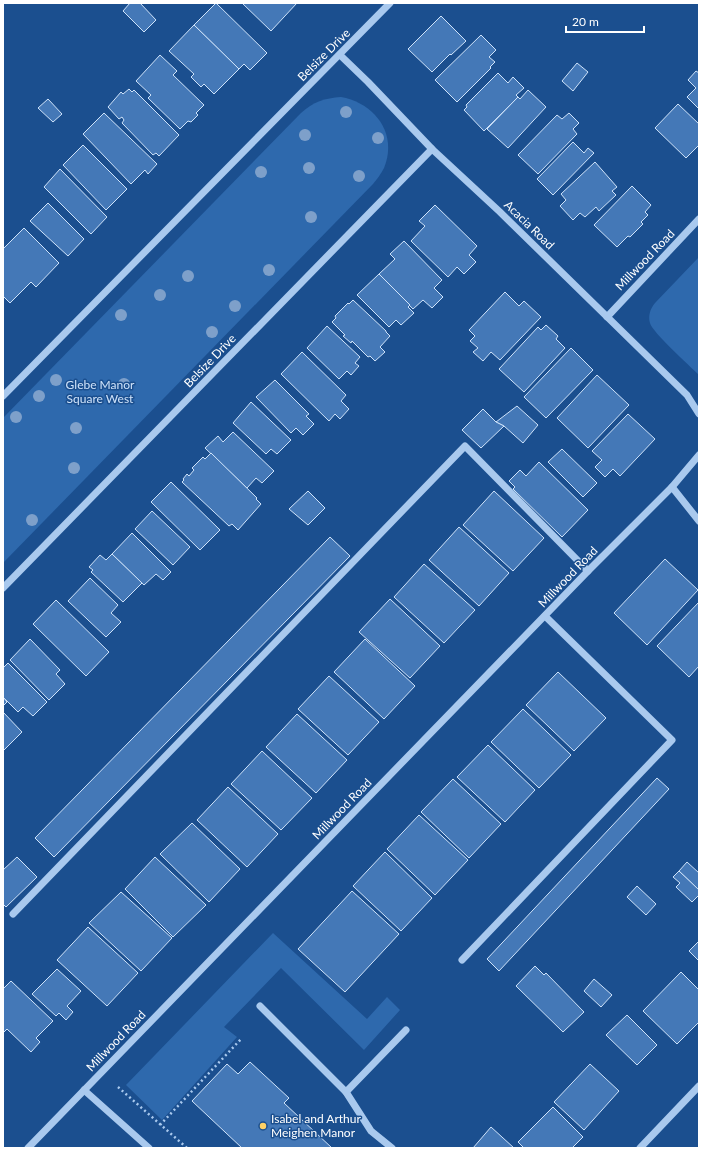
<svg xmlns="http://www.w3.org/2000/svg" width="702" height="1151" viewBox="0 0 702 1151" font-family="Lato,sans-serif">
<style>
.green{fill:#2e69ad}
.building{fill:#4478b7;stroke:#cfe3fa}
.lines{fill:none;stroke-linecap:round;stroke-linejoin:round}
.path{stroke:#a9c9ee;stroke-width:2.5;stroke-dasharray:2 3;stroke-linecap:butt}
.minor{stroke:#a9c9ee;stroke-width:7}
.tree{fill:#7ea0ca}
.poi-dot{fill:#ffd166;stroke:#1b4f8f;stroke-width:1.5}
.labels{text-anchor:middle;stroke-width:3;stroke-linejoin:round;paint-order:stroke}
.street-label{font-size:12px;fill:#fff;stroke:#1b4f8f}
.park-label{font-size:12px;fill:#cfe3fa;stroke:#1b4f8f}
.poi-label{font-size:12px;fill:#fff;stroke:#1b4f8f;text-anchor:start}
</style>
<rect width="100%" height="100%" fill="#1b4f8f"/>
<!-- green -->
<g class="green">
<path d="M341,97C375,103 398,134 384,168C381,174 377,179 373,184L3,563V418L301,113C313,102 325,98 341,97Z"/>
<path d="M699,257V375C690,366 652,332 650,323C648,316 650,309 655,303Z"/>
<path d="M273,933L367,1019L387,997L400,1010L364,1050L281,968L224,1027L237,1037L162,1120L126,1085Z"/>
</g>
<!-- building -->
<g class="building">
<path d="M130,3H140L156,20L144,32L123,11Z"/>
<path d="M216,3L267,53L250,70L244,64L239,69L194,25Z"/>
<path d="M242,3H297L271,31Z"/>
<path d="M441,16L466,41L451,55L450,54L432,72L408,49Z"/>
<path d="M194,25L239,69L214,94L204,84L201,87L191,77L194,74L169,51Z"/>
<path d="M481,35L496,50L489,57L495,62L490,67L491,68L457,102L435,80Z"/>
<path d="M160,55L177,71L173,75L204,105L196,113L198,115L191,122L188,121L180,129L148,98L151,95L136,81Z"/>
<path d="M577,63L588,72L573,91L562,81Z"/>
<path d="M696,71L699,73V109L687,97L696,88L688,80Z"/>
<path d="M498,73L508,83L513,77L524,88L516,95L518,97L484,131L464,110L467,107L466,105Z"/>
<path d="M129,89L132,92L134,90L179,135L159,156L156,153L153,155L122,123L124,120L122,117L119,119L108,107L121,92L123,94Z"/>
<path d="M528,90L546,107L508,148L487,129L518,97L520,99Z"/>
<path d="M48,99L62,114L53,122L38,108Z"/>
<path d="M678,104L699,124V145L686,158L655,128Z"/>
<path d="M104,113L157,164L148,174L145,170L131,184L83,134Z"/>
<path d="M569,113L579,123L573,129L577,134L538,174L518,155L557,115L562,119Z"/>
<path d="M573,142L584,153L588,148L594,153L553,195L537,179Z"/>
<path d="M83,145L127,189L106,210L63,165Z"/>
<path d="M595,162L617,187L612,191L616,195L599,211L596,207L585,217L580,213L573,220L560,206L566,200L561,194Z"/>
<path d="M60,169L107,217L91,234L44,187Z"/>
<path d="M632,186L651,205L645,212L648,215L641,222L643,224L630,237L628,236L617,247L594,225Z"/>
<path d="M48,203L84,239L68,256L30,221Z"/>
<path d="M435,205L477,246L469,255L476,262L464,274L457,267L448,277L411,241L425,226L419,221Z"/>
<path d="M24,228L59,263L36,287L31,282L10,303L3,296V249Z"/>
<path d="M404,241L442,280L434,288L443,297L432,308L423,300L413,309L379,274L395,259L390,254Z"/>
<path d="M379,274L410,305L408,307L414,313L401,325L396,320L389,327L357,295Z"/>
<path d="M505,292L519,306L524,301L541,317L500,360L491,352L483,361L473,352L478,348L470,341L475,336L469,330Z"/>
<path d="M353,300L386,331V332L390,336L380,347L385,352L375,361L370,356L368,357L352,341L351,343L343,336L345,335L332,322L336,318L335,316L348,303L349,304Z"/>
<path d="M546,325L558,336L556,339L565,348L524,392L499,369L538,327L541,330Z"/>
<path d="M327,326L360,357L355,363L359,366L351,375L347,371L339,379L307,348Z"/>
<path d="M571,348L593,370L546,418L524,397Z"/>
<path d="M302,352L346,395L341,401L349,409L340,419L335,414L329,421L281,374Z"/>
<path d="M597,375L629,405L588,448L557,418Z"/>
<path d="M275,380L309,414L306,416L314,424L303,435L296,428L291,433L256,397Z"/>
<path d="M251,402L291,440L277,454L271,449L266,454L233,423Z"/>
<path d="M517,406L538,425L523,443L504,426L496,422Z"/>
<path d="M483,409L496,422L504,426L481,448L462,430Z"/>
<path d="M628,414L655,439L620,476L613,469L605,477L595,467L602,460L592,451Z"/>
<path d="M233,432L274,471L262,483L256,478L247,488L205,448L218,436L223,442Z"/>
<path d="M562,449L597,483L583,497L548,462Z"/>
<path d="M211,453L257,498L256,499L261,504L238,530L232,524L229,526L182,482L184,480L183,479L187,474L189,476L194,470L192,468L203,457L205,459Z"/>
<path d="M539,462L588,510L562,537L513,489L515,487L509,481L520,470L526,476Z"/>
<path d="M171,482L220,530L200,550L151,502Z"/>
<path d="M308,491L325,508L308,525L289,509Z"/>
<path d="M494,491L544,538L513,571L463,525Z"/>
<path d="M152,511L190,547L173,565L135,529Z"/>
<path d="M459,527L509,573L479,606L429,560Z"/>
<path d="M132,533L171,572L163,580L156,574L144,585L112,554Z"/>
<path d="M330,537L350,556L54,857L35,838Z"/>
<path d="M112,554L142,583L123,602L91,572L93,570L89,567L100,555L106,560Z"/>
<path d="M665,559L698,590L647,645L614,613Z"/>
<path d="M424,564L475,610L444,643L394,597Z"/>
<path d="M90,578L118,605L111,613L121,622L106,637L68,601Z"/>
<path d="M390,599L440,646L410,678L359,632Z"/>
<path d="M56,600L109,652L86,676L33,624Z"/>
<path d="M699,602V666L689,677L657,646Z"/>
<path d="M30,639L60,670L56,674L65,684L49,700L10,660Z"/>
<path d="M365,639L415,686L384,719L334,672Z"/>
<path d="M8,663L47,702L33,716L23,707L18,712L3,697V668Z"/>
<path d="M558,672L606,718L574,751L526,705Z"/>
<path d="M329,676L379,722L348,755L298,709Z"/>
<path d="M3,697L7,702L3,706Z"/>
<path d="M523,709L571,755L539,788L491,742Z"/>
<path d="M3,712L22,732L3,751Z"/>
<path d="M297,714L347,760L316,793L266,747Z"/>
<path d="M488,745L535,790L505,822L457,777Z"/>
<path d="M262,751L312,798L281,830L231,784Z"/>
<path d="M657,778L669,789L499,971L487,959Z"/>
<path d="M453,779L501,824L469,858L421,812Z"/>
<path d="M228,787L278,834L247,867L197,820Z"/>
<path d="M419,815L468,860L435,895L387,849Z"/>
<path d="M192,823L240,869L209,902L160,854Z"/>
<path d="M385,852L432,898L401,931L353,886Z"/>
<path d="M17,857L37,877L6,907L3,904V870Z"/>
<path d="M155,857L206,905L173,937L125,889Z"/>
<path d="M687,862L699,873V890L679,871Z"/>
<path d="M679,871L699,890V895L692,902L676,887L680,883L673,877Z"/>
<path d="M637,886L656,904L646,915L627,897Z"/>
<path d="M352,891L399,934L345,992L298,949Z"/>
<path d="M121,892L172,938L141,971L89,923Z"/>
<path d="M88,927L138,973L107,1006L57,960Z"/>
<path d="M699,941V961L689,951Z"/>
<path d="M535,966L544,975L546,973L584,1012L563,1032L516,986Z"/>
<path d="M57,969L81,991L67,1006L73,1012L66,1020L59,1013L56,1016L32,994Z"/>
<path d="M681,972L699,990V1022L677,1044L643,1011Z"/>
<path d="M594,979L612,995L601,1007L584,991Z"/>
<path d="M11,981L53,1021L36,1038L40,1042L31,1052L7,1029L3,1033V989Z"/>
<path d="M627,1015L657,1045L637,1065L606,1035Z"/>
<path d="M250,1062L289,1098L284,1103L332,1148H242L192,1101L227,1064L238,1074Z"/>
<path d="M590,1064L619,1091L584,1130L554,1102Z"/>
<path d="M553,1107L583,1137L572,1148H524L518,1142Z"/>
<path d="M491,1127L514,1148H473Z"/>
</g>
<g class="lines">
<!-- path -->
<g class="path">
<path d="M118,1087L187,1148"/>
<path d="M160,1125L242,1038"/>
</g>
<!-- minor -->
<g class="minor">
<path d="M340,55L368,82L432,149L500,212L687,395L699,414"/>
<path d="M607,317L699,219"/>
<path d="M3,396L390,3"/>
<path d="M672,487L699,521"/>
<path d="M3,588L432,149"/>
<path d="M13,914L465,446L588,571"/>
<path d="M462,960L672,740L545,616"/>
<path d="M260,1006L346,1092L371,1131L392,1148"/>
<path d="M84,1090L149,1148"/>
<path d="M346,1092L406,1030"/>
<path d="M28,1148L588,571L672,487L699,455"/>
<path d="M640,1148L699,1086"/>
</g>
</g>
<!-- trees -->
<g class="tree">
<circle cx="346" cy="112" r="6"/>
<circle cx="305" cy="135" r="6"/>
<circle cx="378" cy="138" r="6"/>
<circle cx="309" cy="168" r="6"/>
<circle cx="261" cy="172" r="6"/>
<circle cx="359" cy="176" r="6"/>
<circle cx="311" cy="217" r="6"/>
<circle cx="269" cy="270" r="6"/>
<circle cx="188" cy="276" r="6"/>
<circle cx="160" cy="295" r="6"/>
<circle cx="235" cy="306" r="6"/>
<circle cx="121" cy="315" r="6"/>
<circle cx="212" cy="332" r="6"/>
<circle cx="56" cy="380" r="6"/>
<circle cx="124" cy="384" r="6"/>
<circle cx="39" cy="396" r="6"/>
<circle cx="16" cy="417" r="6"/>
<circle cx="76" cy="428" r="6"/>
<circle cx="74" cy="468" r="6"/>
<circle cx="32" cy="520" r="6"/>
</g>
<!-- markers -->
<circle class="poi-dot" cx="263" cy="1126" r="4"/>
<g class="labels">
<!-- street labels -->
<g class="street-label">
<text transform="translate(324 55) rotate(-45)" y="4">Belsize Drive</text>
<text transform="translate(529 225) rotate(44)" y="4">Acacia Road</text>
<text transform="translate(645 260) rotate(-46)" y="4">Millwood Road</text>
<text transform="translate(210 361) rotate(-46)" y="4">Belsize Drive</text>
<text transform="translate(568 577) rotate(-46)" y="4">Millwood Road</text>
<text transform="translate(342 809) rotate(-46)" y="4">Millwood Road</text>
<text transform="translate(116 1041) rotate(-46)" y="4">Millwood Road</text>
</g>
<!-- park labels -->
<g class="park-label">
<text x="100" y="389">Glebe Manor<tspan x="100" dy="14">Square West</tspan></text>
</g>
<!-- poi labels -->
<g class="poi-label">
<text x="271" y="1123">Isabel and Arthur<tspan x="271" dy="14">Meighen Manor</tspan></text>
</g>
</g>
<!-- border -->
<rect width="702" height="1151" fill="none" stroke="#ffffff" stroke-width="8"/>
<!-- scale -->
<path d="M566 26v6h78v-6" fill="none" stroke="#ffffff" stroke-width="2"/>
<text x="572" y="26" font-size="12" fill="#ffffff" stroke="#1b4f8f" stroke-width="3" paint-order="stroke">20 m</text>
</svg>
